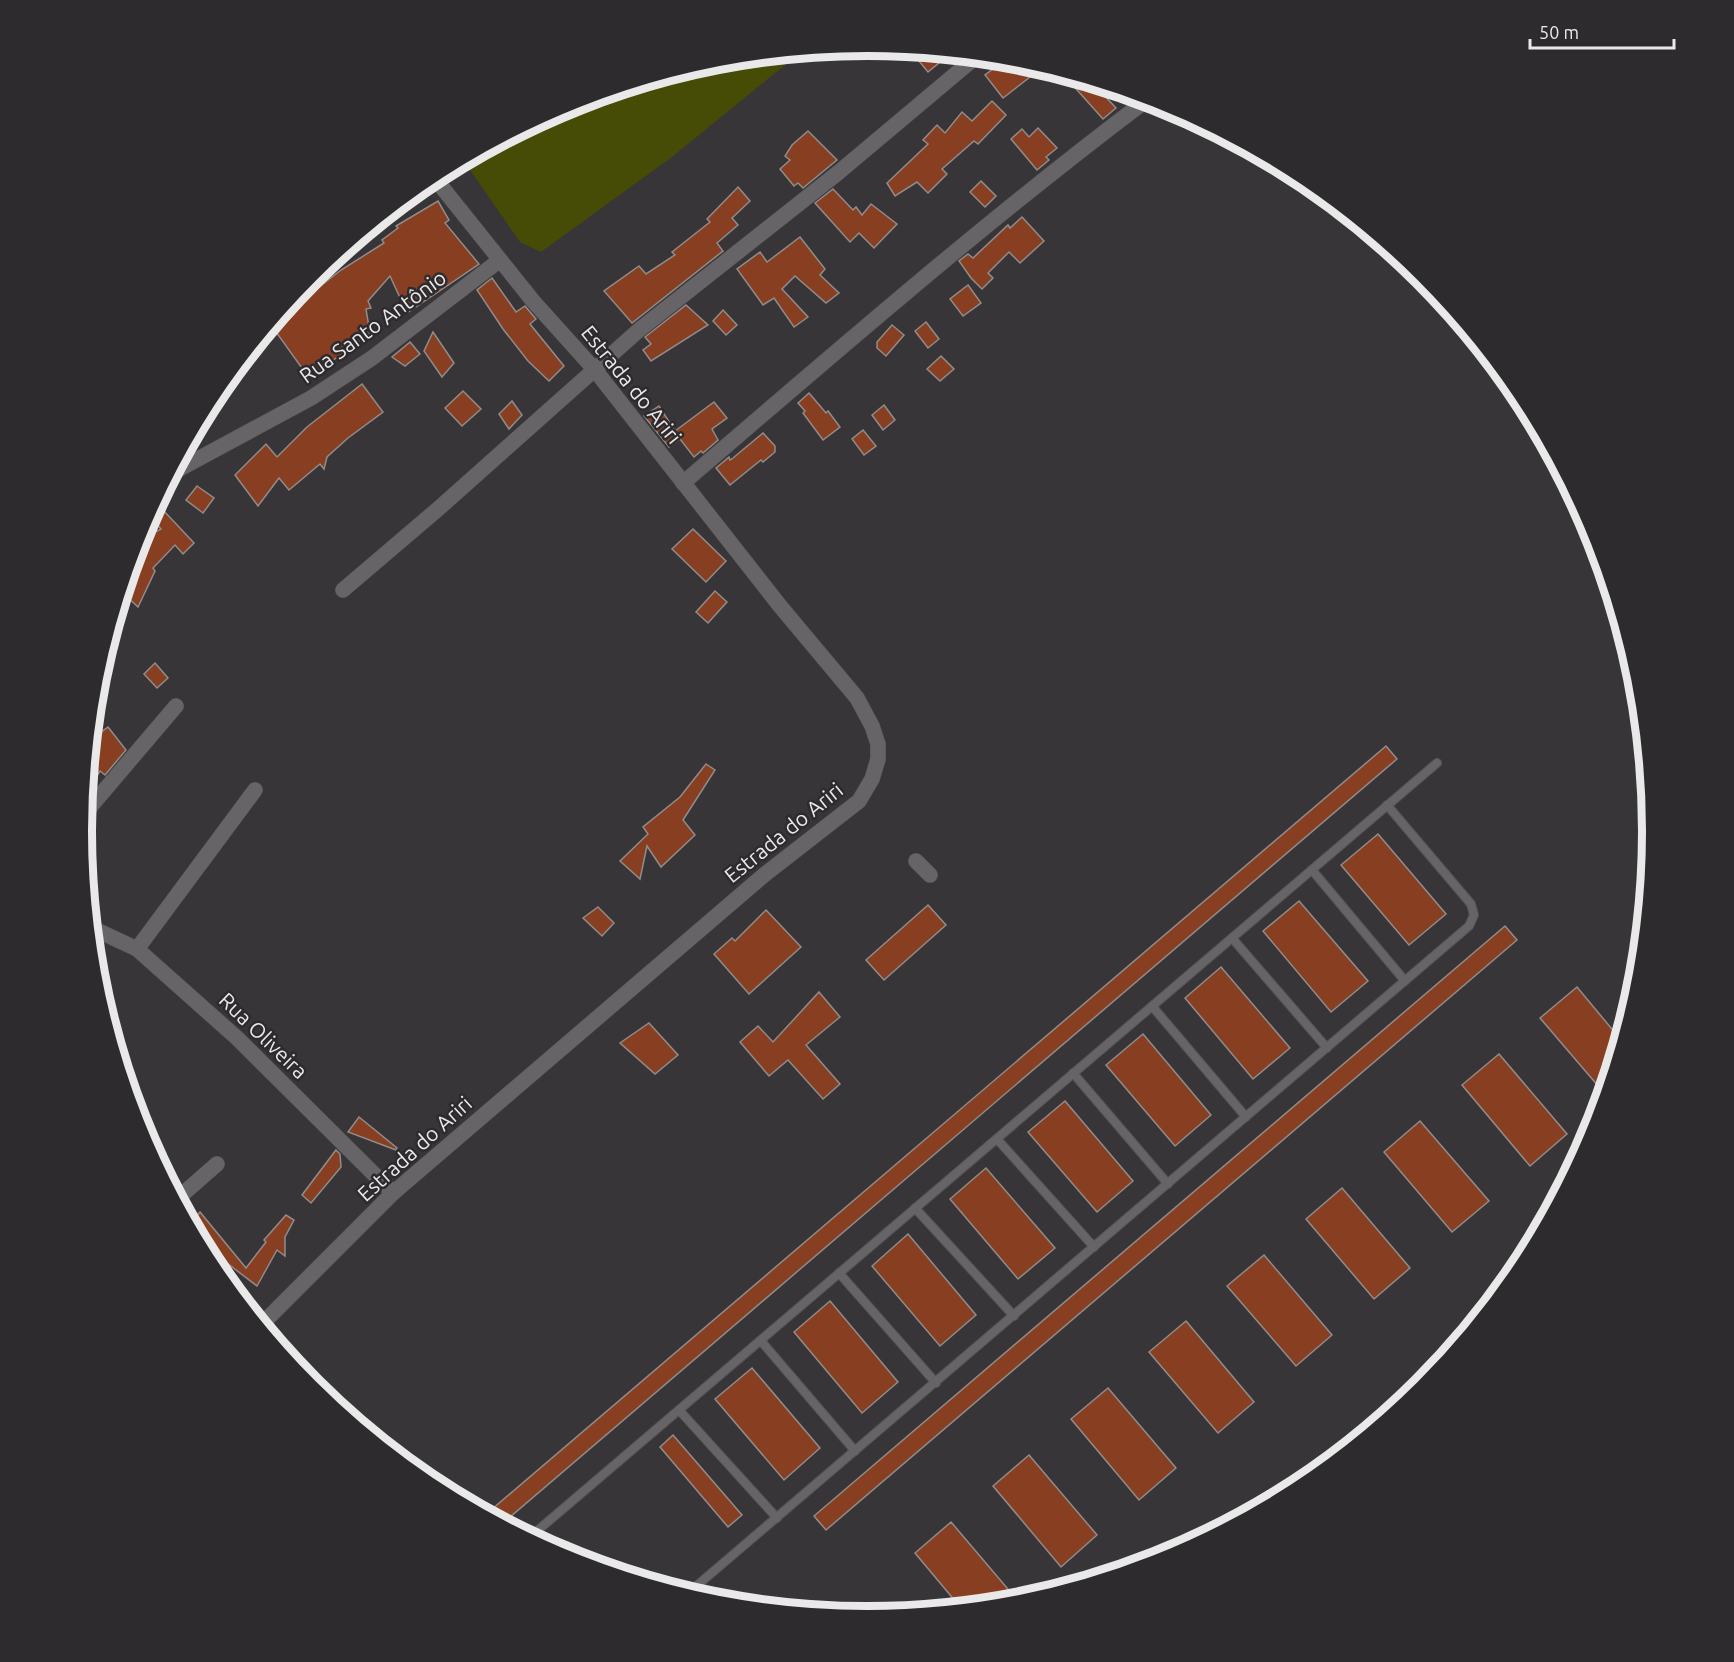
<svg xmlns="http://www.w3.org/2000/svg" width="1734" height="1662" viewBox="0 0 1734 1662" font-family="Ubuntu,sans-serif">
<style>
.green{fill:#464b06}
.building{fill:#883f21;stroke:#908c8b;stroke-width:1.5}
.lines{fill:none;stroke-linecap:round;stroke-linejoin:round}
.lane-casing{stroke:#535254;stroke-width:10}
.street-casing{stroke:#535254;stroke-width:16}
.lane{stroke:#676468;stroke-width:8}
.street{stroke:#676468;stroke-width:15}
.labels{text-anchor:middle;stroke-width:5;stroke-linejoin:round;paint-order:stroke}
.street-label{font-size:21px;fill:#eae9ea;stroke:#2d2b2e}
.rim{fill:none;stroke:#eae9ea;stroke-width:8}
</style>
<rect width="100%" height="100%" fill="#373538"/>
<!-- green -->
<path class="green" d="M801,52L672,157L541,252L520,242L463,160L567,105L714,60Z"/>
<!-- building -->
<g class="building">
<path d="M909,49L932,51L951,53L928,72Z"/>
<path d="M1010,59L1030,77L1003,98L985,75L997,66L1000,69Z"/>
<path d="M1061,72L1105,86L1100,91L1116,108L1103,119Z"/>
<path d="M992,101L1006,115L978,144L974,141L942,169L947,174L928,193L917,182L895,196L887,183L928,144L923,140L937,125L945,133L962,112L972,121Z"/>
<path d="M1038,128L1057,148L1046,157L1049,160L1037,170L1011,139L1022,129L1029,137Z"/>
<path d="M808,131L837,160L803,188L798,183L794,186L780,169L790,160L785,156L792,145Z"/>
<path d="M981,181L996,196L985,207L970,192Z"/>
<path d="M738,187L750,201L732,218L738,225L717,243L723,251L632,323L604,291L639,266L646,274L675,255L672,252L710,222L707,219Z"/>
<path d="M833,189L853,210L856,207L862,215L871,204L897,224L874,248L859,233L850,242L815,203Z"/>
<path d="M438,201L449,220L445,223L479,264L407,313L390,276L368,301L371,308L366,309L370,333L309,378L271,325L341,270L384,243L382,240L398,228L396,226Z"/>
<path d="M1022,217L1044,241L1020,263L1009,252L988,273L993,278L982,289L971,278L959,261L968,254L973,258L1008,225L1010,228Z"/>
<path d="M800,237L825,269L820,275L839,293L826,303L795,276L782,289L808,317L794,327L774,298L763,305L737,269L760,252L767,262Z"/>
<path d="M492,278L516,312L525,306L536,319L530,324L564,366L549,381L528,361L503,329L477,290Z"/>
<path d="M968,285L981,303L963,316L950,299Z"/>
<path d="M686,305L708,325L651,361L643,350L651,344L645,337Z"/>
<path d="M723,310L737,325L726,335L713,321Z"/>
<path d="M926,322L939,339L928,348L915,331Z"/>
<path d="M892,325L904,335L886,356L877,348V342Z"/>
<path d="M433,332L454,363L442,377L424,351Z"/>
<path d="M410,342L420,354L405,366L392,357Z"/>
<path d="M941,356L954,369L940,381L927,369Z"/>
<path d="M362,384L383,412L348,438L327,457L324,469L320,464L289,490L279,478L258,506L235,475L266,444L277,457L307,427Z"/>
<path d="M463,391L481,409L462,426L445,408Z"/>
<path d="M809,393L826,413L828,411L840,427L823,440L803,413L805,411L798,403Z"/>
<path d="M512,401L522,415L509,429L499,414Z"/>
<path d="M714,402L727,418L712,429L718,440L703,453L701,451L694,457L680,439L669,447L644,416L659,406L675,431Z"/>
<path d="M884,405L895,420L883,430L872,415Z"/>
<path d="M863,430L876,446L864,455L852,439Z"/>
<path d="M763,433L775,446V452L763,462L761,460L730,485L716,468L729,457L730,460L733,458Z"/>
<path d="M197,486L214,498L203,513L186,500Z"/>
<path d="M163,510L194,543L183,554L175,545L153,568L155,571L138,607L122,592L138,541L161,529L153,520Z"/>
<path d="M693,529L726,561L706,582L672,549Z"/>
<path d="M715,591L727,602L708,623L696,612Z"/>
<path d="M155,663L168,678L157,688L144,674Z"/>
<path d="M108,727L126,750L105,775L100,771L85,794L88,757L100,741L96,736Z"/>
<path d="M1386,746L1397,759L503,1523L501,1522L491,1510Z"/>
<path d="M706,764L715,770L683,820L695,835L661,867L647,846L640,879L620,861L648,834L643,827L680,797Z"/>
<path d="M1378,834L1446,914L1409,945L1341,865Z"/>
<path d="M1299,901L1368,981L1331,1012L1263,931Z"/>
<path d="M928,905L946,925L884,980L866,960Z"/>
<path d="M598,907L614,923L602,936L583,918Z"/>
<path d="M766,910L801,947L749,994L714,954L732,938L735,941Z"/>
<path d="M1505,926L1517,940L826,1530L814,1516Z"/>
<path d="M1221,967L1290,1048L1253,1079L1185,998Z"/>
<path d="M1577,987L1621,1040L1605,1094L1540,1018Z"/>
<path d="M819,992L840,1017L806,1045L840,1084L823,1099L788,1060L769,1076L740,1042L758,1026L773,1042Z"/>
<path d="M649,1023L678,1055L655,1074L620,1043Z"/>
<path d="M1143,1034L1211,1115L1175,1146L1106,1065Z"/>
<path d="M1499,1054L1567,1134L1530,1166L1462,1085Z"/>
<path d="M1065,1101L1133,1181L1097,1212L1028,1132Z"/>
<path d="M359,1117L397,1148L396,1150L348,1132Z"/>
<path d="M1420,1121L1489,1201L1452,1232L1384,1152Z"/>
<path d="M336,1150L340,1154L341,1167L311,1203L302,1195Z"/>
<path d="M986,1168L1055,1248L1018,1279L950,1199Z"/>
<path d="M1342,1188L1410,1268L1374,1299L1306,1219Z"/>
<path d="M200,1212L246,1268L266,1242L264,1240L286,1215L294,1220L285,1237V1256L277,1250L257,1286L223,1260L216,1271L190,1224Z"/>
<path d="M908,1234L976,1315L940,1346L872,1266Z"/>
<path d="M1264,1255L1332,1335L1296,1366L1227,1286Z"/>
<path d="M830,1301L898,1382L862,1413L794,1332Z"/>
<path d="M1186,1321L1254,1402L1218,1433L1149,1352Z"/>
<path d="M752,1368L820,1448L784,1480L715,1399Z"/>
<path d="M1108,1388L1176,1468L1139,1500L1071,1419Z"/>
<path d="M673,1435L742,1515L728,1527L660,1447Z"/>
<path d="M1029,1455L1097,1535L1061,1567L993,1486Z"/>
<path d="M951,1522L1019,1602L961,1608L915,1553Z"/>
</g>
<g class="lines">
<defs>
<g id="lane">
<path d="M1312,870L1405,981"/>
<path d="M1232,938L1327,1048"/>
<path d="M1152,1006L1246,1117"/>
<path d="M1073,1073L1168,1184"/>
<path d="M997,1139L1094,1247"/>
<path d="M915,1208L1014,1316"/>
<path d="M839,1273L936,1383"/>
<path d="M761,1341L855,1451"/>
<path d="M679,1410L777,1518"/>
<path d="M530,1537L1437,763"/>
<path d="M687,1594L1469,926L1474,915L1471,904L1387,805"/>
</g>
<g id="street">
<path d="M172,473L311,398L372,358L500,260"/>
<path d="M683,483C836,352 987,220 1148,99"/>
<path d="M343,590L438,509L639,330L839,172L977,56"/>
<path d="M82,822L91,806L176,706"/>
<path d="M916,861L930,875"/>
<path d="M90,927L137,949L237,1038L393,1193"/>
<path d="M137,949L255,790"/>
<path d="M177,1199L217,1164"/>
<path d="M261,1325L393,1193L764,875L859,801L872,779L878,759V744L872,726L857,698L780,606L595,370L533,301L433,176"/>
</g>
</defs>
<!-- lane casing -->
<use href="#lane" class="lane-casing"/>
<!-- street casing -->
<use href="#street" class="street-casing"/>
<!-- lane -->
<use href="#lane" class="lane"/>
<!-- street -->
<use href="#street" class="street"/>
</g>
<g class="labels">
<!-- street labels -->
<g class="street-label">
<text transform="translate(373 327) rotate(-36)" y="7">Rua Santo Antônio</text>
<text transform="translate(631 385) rotate(51)" y="7">Estrada do Ariri</text>
<text transform="translate(784 833) rotate(-39)" y="7">Estrada do Ariri</text>
<text transform="translate(263 1036) rotate(44)" y="7">Rua Oliveira</text>
<text transform="translate(415 1149) rotate(-42)" y="7">Estrada do Ariri</text>
</g>
</g>
<!-- crop -->
<path d="M0 0H1734V1662H0ZM92 831a775 775 0 1 1 1550 0a775 775 0 1 1-1550 0Z" fill="#2d2b2e" fill-rule="evenodd"/>
<path class="rim" d="M92 831a775 775 0 1 1 1550 0a775 775 0 1 1-1550 0Z"/>
<!-- scale -->
<path d="M1530 39v9h144v-9" fill="none" stroke="#eae9ea" stroke-width="3"/>
<text x="1539" y="39" font-size="18" fill="#eae9ea" stroke="#2d2b2e" stroke-width="4.5" paint-order="stroke">50 m</text>
</svg>
